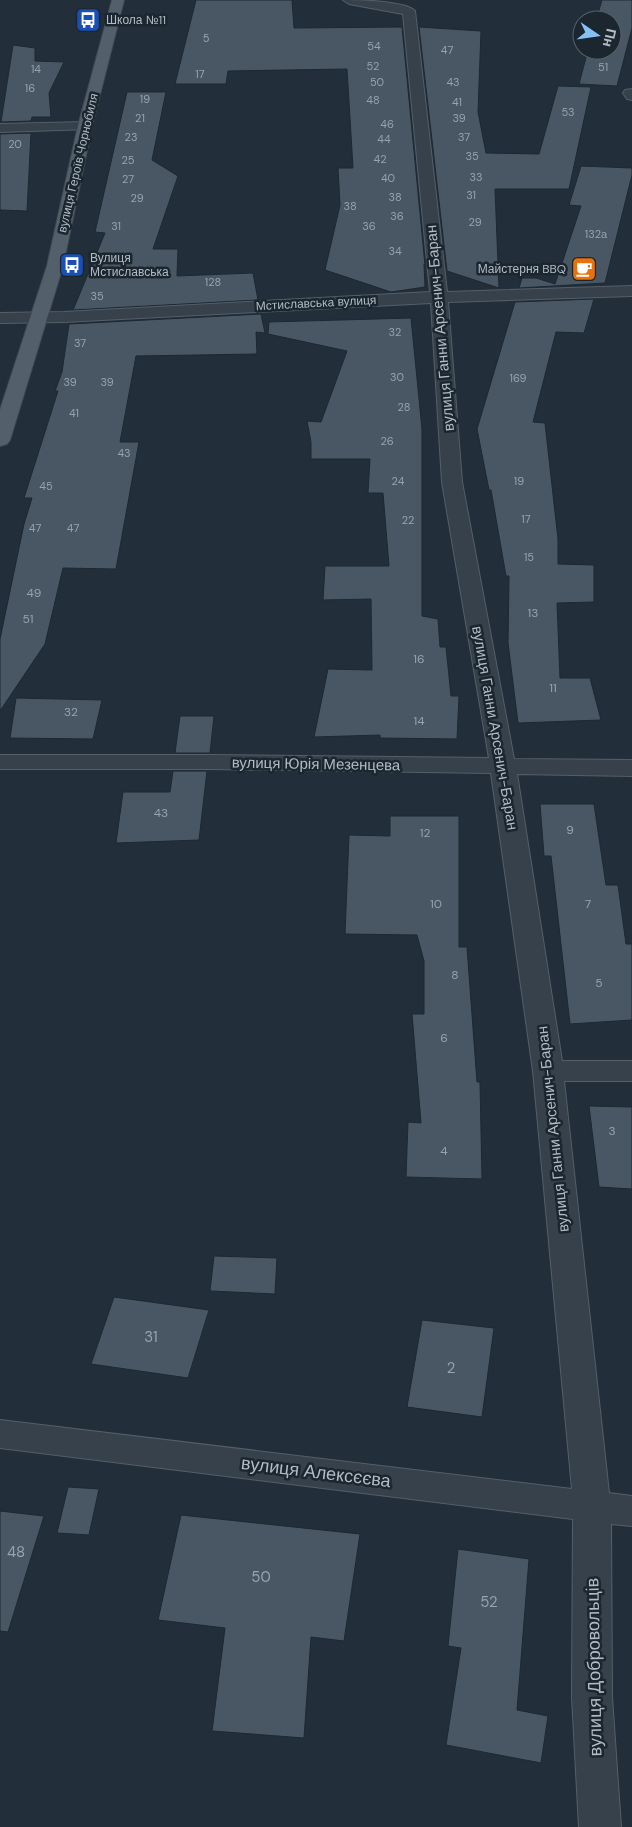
<svg xmlns="http://www.w3.org/2000/svg" width="632" height="1827" viewBox="0 0 632 1827" font-family="'DM Sans',sans-serif">
<style>
.building{fill:#485763;stroke:#1d2831}
.lines{fill:none;stroke-linecap:round;stroke-linejoin:round}
.minor-casing{stroke:#545f68;stroke-width:2}
.major-casing{stroke:#3f4a53;stroke-width:2}
.minor{fill:#36414b;fill-rule:evenodd}
.major{fill:#53606b;fill-rule:evenodd}
.labels{text-anchor:middle;stroke-width:5;stroke-linejoin:round;paint-order:stroke}
.far-number-label{font-size:11px;fill:#97a3ad}
.far-poi-label{font-size:12px;fill:#b1bcc6;stroke:#1b262f;text-anchor:start}
.far-street-label{font-size:12px;fill:#b1bcc6;stroke:#1b262f}
.number-label{font-size:12px;fill:#97a3ad}
.street-label{font-size:15px;fill:#b1bcc6;stroke:#1b262f}
.near-number-label{font-size:15px;fill:#97a3ad}
.near-street-label{font-size:18px;fill:#b1bcc6;stroke:#1b262f}
</style>
<rect width="100%" height="100%" fill="#222f3a"/>
<!-- building -->
<g class="building">
<path d="M196,0H292L294,28L402,27L425,265L424,264L425,287L391,292L325,270L340,205L338,168H353L347,69L228,71L226,84H175Z"/>
<path d="M602,0H632V28L617,86L579,84L588,50H612V20H596Z"/>
<path d="M419,27L481,31L478,112L486,153L539,154L558,86L591,87L569,189H495L499,288L447,271Z"/>
<path d="M13,45L35,48V61L64,62L49,93L51,117H32L31,121L1,122Z"/>
<path d="M127,92H166L152,160L178,176L153,249H178L177,276L253,273L258,300L73,310L105,233L95,232Z"/>
<path d="M31,133L27,211L0,210V134Z"/>
<path d="M581,166L632,168V175L605,283L519,288L522,278H536L555,284L581,206L569,205Z"/>
<path d="M594,299L584,333L556,332L533,422L545,423L558,539V564L594,565V602L557,603L560,678H590L601,720L518,723L508,643L509,576H506L491,490H489L477,429L515,302Z"/>
<path d="M261,314L265,333L256,332L257,354L136,356L120,442H139L116,569L63,568L45,644L0,711V639L24,524L32,498H24L58,391H55L62,372L69,324Z"/>
<path d="M411,318L422,429V616L438,619L440,647H446L451,696H459L457,739L380,738V735L314,737L328,669L372,670L371,599L323,600L325,566H389L383,493H368L370,459H311V442L307,421L321,422L347,351L268,334L269,322Z"/>
<path d="M16,698L102,700L93,739L10,738Z"/>
<path d="M180,716H214L210,753H175Z"/>
<path d="M173,771H207L199,840L116,843L123,792H170Z"/>
<path d="M540,804H594L606,885H618L626,944H632V1020L570,1024L551,856H544Z"/>
<path d="M390,816H459V947H467L477,1082H480L482,1179L406,1177L408,1122L421,1123L412,1014H424V961L417,935L345,934L349,835L390,836Z"/>
<path d="M589,1106L632,1107V1189L599,1187Z"/>
<path d="M214,1256L277,1258L275,1294L210,1291Z"/>
<path d="M114,1297L209,1310L188,1378L91,1364Z"/>
<path d="M422,1320L494,1328L482,1417L407,1407Z"/>
<path d="M68,1487L99,1489L89,1535L57,1533Z"/>
<path d="M0,1511L44,1516L8,1632L0,1631Z"/>
<path d="M181,1515L360,1534L344,1641L311,1637L304,1738L212,1731L225,1628L158,1620Z"/>
<path d="M458,1549L529,1559L517,1710L548,1716L541,1763L446,1745L461,1648L448,1646Z"/>
</g>
<g class="lines">
<defs>
<g id="minor">
<path d="M343,0C357,0 406,1 415,11L447,292L632,286V296L448,302L462,482L514,759L632,760V776L517,774L562,1061H632V1081H564L609,1493L632,1496V1526L611,1524L612,1697L621,1827H579L572,1697L573,1519L0,1448V1420L572,1489L533,1071L491,773L212,769H0V755H212L489,758L442,482L431,303L64,322L0,323V313L64,312L430,292L403,14L349,4Z"/>
<path d="M632,89V100L627,99L623,93L625,90Z"/>
<path d="M85,122L90,123L92,126L90,129L0,132V124Z"/>
</g>
<path id="major" d="M112,0H124L92,126L63,266L10,440L7,444L0,446V410L47,266L78,126Z"/>
</defs>
<!-- minor casing -->
<use href="#minor" class="minor-casing"/>
<!-- major casing -->
<use href="#major" class="major-casing"/>
<!-- minor -->
<use href="#minor" class="minor"/>
<!-- major -->
<use href="#major" class="major"/>
</g>
<!-- icons -->
<defs>
<symbol id="bus-square" viewBox="-11 -11 22 22"><rect x="-9" y="-9" width="18" height="18" rx="4" fill="#1a4fb4" stroke="#1b262f"/><path d="M-5-6H5V4H4V6H2V4H-2V6H-4V4H-5ZM-3.5-4V0h7V-4ZM-3.5 1.2v1.5H-2V1.2ZM2 1.2v1.5H3.5V1.2Z" fill="#fff"/></symbol>
<symbol id="cafe-square" viewBox="-11 -11 22 22"><rect x="-9" y="-9" width="18" height="18" rx="4" fill="#e8710a" stroke="#1b262f"/><path d="M-5.5-4.5H6V0H3Q3 3.5 0 3.5H-2.5Q-5.5 3.5-5.5 0ZM3-3.2v2h1.7v-2ZM-6 4.5H4V6H-6Z" fill="#fff"/></symbol>
</defs>
<g fill-rule="evenodd">
<use href="#bus-square" x="74" y="6" width="28" height="28"/>
<use href="#bus-square" x="58" y="251" width="28" height="28"/>
<use href="#cafe-square" x="570" y="255" width="28" height="28"/>
</g>
<g class="labels">
<!-- far-number labels -->
<g class="far-number-label">
<text x="206" y="42">5</text>
<text x="374" y="50">54</text>
<text x="447" y="54">47</text>
<text x="373" y="70">52</text>
<text x="603" y="71">51</text>
<text x="36" y="73">14</text>
<text x="200" y="78">17</text>
<text x="377" y="86">50</text>
<text x="453" y="86">43</text>
<text x="30" y="92">16</text>
<text x="145" y="103">19</text>
<text x="373" y="104">48</text>
<text x="457" y="106">41</text>
<text x="568" y="116">53</text>
<text x="140" y="122">21</text>
<text x="459" y="122">39</text>
<text x="387" y="128">46</text>
<text x="131" y="141">23</text>
<text x="464" y="141">37</text>
<text x="384" y="143">44</text>
<text x="15" y="148">20</text>
<text x="472" y="160">35</text>
<text x="380" y="163">42</text>
<text x="128" y="164">25</text>
<text x="476" y="181">33</text>
<text x="388" y="182">40</text>
<text x="128" y="183">27</text>
<text x="471" y="199">31</text>
<text x="395" y="201">38</text>
<text x="137" y="202">29</text>
<text x="350" y="210">38</text>
<text x="397" y="220">36</text>
<text x="475" y="226">29</text>
<text x="116" y="230">31</text>
<text x="369" y="230">36</text>
<text x="596" y="238">132а</text>
<text x="395" y="255">34</text>
<text x="213" y="286">128</text>
<text x="97" y="300">35</text>
<text x="395" y="336">32</text>
<text x="80" y="347">37</text>
<text x="397" y="381">30</text>
<text x="518" y="382">169</text>
<text x="70" y="386">39</text>
<text x="107" y="386">39</text>
<text x="404" y="411">28</text>
<text x="74" y="417">41</text>
<text x="387" y="445">26</text>
<text x="124" y="457">43</text>
<text x="398" y="485">24</text>
<text x="519" y="485">19</text>
<text x="46" y="490">45</text>
<text x="526" y="523">17</text>
<text x="408" y="524">22</text>
<text x="35" y="532">47</text>
<text x="73" y="532">47</text>
<text x="529" y="561">15</text>
</g>
<!-- far-poi labels -->
<g class="far-poi-label">
<text x="106" y="24">Школа №11</text>
<text x="90" y="262">Вулиця<tspan x="90" dy="14">Мстиславська</tspan></text>
<text x="566" y="273" text-anchor="end">Майстерня BBQ</text>
</g>
<!-- far-street labels -->
<g class="far-street-label">
<text transform="translate(78 163) rotate(-77)" y="4">вулиця Героїв Чорнобиля</text>
<text transform="translate(316 303) rotate(-3)" y="4">Мстиславська вулиця</text>
</g>
<!-- number labels -->
<g class="number-label">
<text x="34" y="597">49</text>
<text x="533" y="617">13</text>
<text x="28" y="623">51</text>
<text x="419" y="663">16</text>
<text x="553" y="692">11</text>
<text x="71" y="716">32</text>
<text x="419" y="725">14</text>
<text x="161" y="817">43</text>
<text x="570" y="834">9</text>
<text x="425" y="837">12</text>
<text x="436" y="908">10</text>
<text x="588" y="908">7</text>
<text x="455" y="979">8</text>
<text x="599" y="987">5</text>
<text x="444" y="1042">6</text>
<text x="612" y="1135">3</text>
<text x="444" y="1155">4</text>
</g>
<!-- street labels -->
<g class="street-label">
<text transform="translate(440 328) rotate(-95)" y="5">вулиця Ганни Арсенич-Баран</text>
<text transform="translate(495 728) rotate(80)" y="5">вулиця Ганни Арсенич-Баран</text>
<text transform="translate(316 764) rotate(1)" y="5">вулиця Юрія Мезенцева</text>
<text transform="translate(553 1129) rotate(-96)" y="5">вулиця Ганни Арсенич-Баран</text>
</g>
<!-- near-number labels -->
<g class="near-number-label">
<text x="151" y="1342">31</text>
<text x="451" y="1373">2</text>
<text x="16" y="1557">48</text>
<text x="261" y="1582">50</text>
<text x="489" y="1607">52</text>
</g>
<!-- near-street labels -->
<g class="near-street-label">
<text transform="translate(316 1472) rotate(7)" y="6">вулиця Алексєєва</text>
<text transform="translate(594 1667) rotate(-91)" y="6">вулиця Добровольців</text>
</g>
</g>
<!-- north arrow -->
<g transform="translate(597 35) rotate(103)"><circle r="24" fill="#1b262f" stroke="#57626b"/>
<path d="M0-4L9 19L0 12L-9 19Z" fill="#85c0f7"/>
<text y="-8" font-size="14" font-weight="bold" text-anchor="middle" fill="#b1bcc6">Пн</text>
</g>
</svg>
